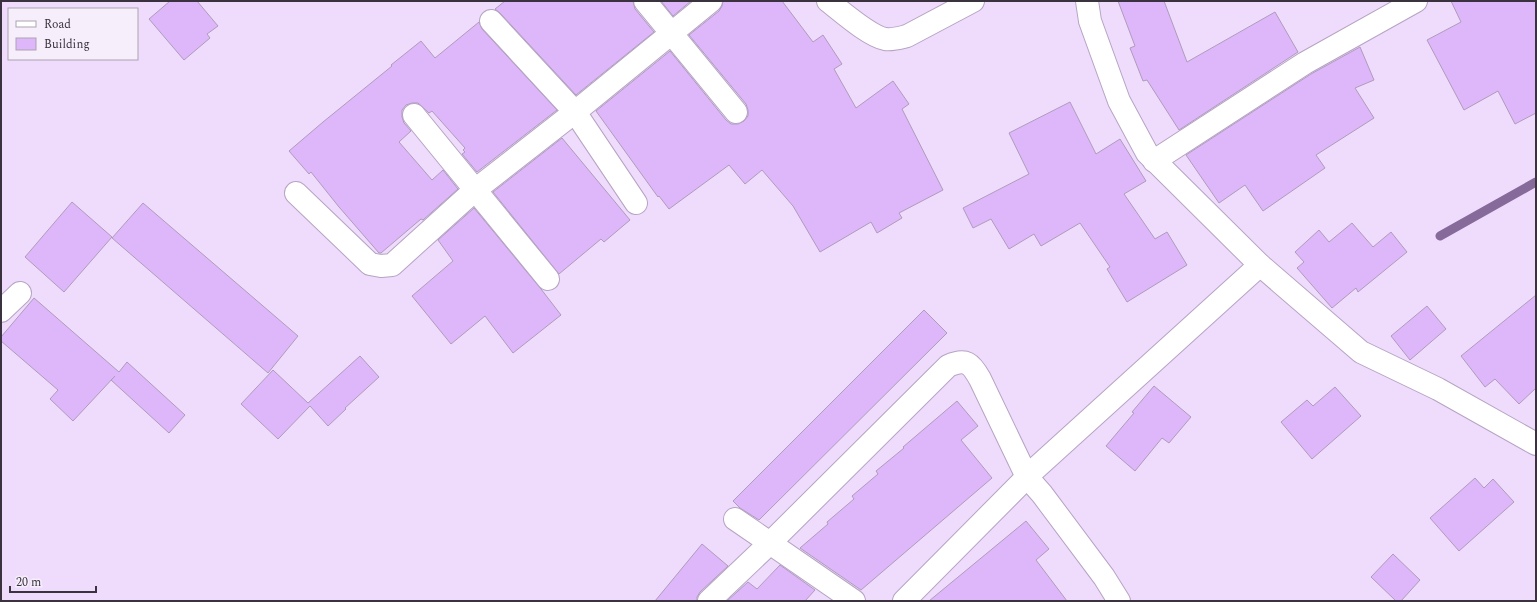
<svg xmlns="http://www.w3.org/2000/svg" width="1537" height="602" viewBox="0 0 1537 602" font-family="Spectral,serif">
<style>
.lines{fill:none;stroke-linecap:round;stroke-linejoin:round}
.stream{stroke:#866a9a;stroke-width:9}
.building{fill:#deb6fa;stroke:#ae9cbb}
.minor-casing{stroke:#b6a4c3;stroke-width:24}
.minor{stroke:#fff;stroke-width:22}
</style>
<rect width="100%" height="100%" fill="#efdcfd"/>
<g class="lines">
<!-- stream -->
<path class="stream" d="M1440,236L1536,182"/>
</g>
<!-- building -->
<g class="building">
<path d="M170,1H197L218,26L207,34L210,38L184,60L149,19Z"/>
<path d="M505,1H633L635,9L654,32L576,95L500,13L495,9Z"/>
<path d="M661,1H691L673,16Z"/>
<path d="M723,1H782L813,42L823,35L842,64L834,69L856,108L893,81L909,104L902,109L943,190L899,213L902,218L877,233L871,222L820,252L793,206L762,170L745,184L729,165L669,209L659,196L658,197L596,111L670,51L726,120L731,124H738L744,121L748,116V110L746,104L689,35L719,11L722,6Z"/>
<path d="M1118,1H1164L1187,62L1275,12L1298,52L1179,130L1147,80L1143,81L1130,48L1135,46Z"/>
<path d="M1451,1H1536V113L1515,124L1498,91L1464,110L1427,40L1461,22Z"/>
<path d="M479,22L482,29L557,110L477,172L462,154L465,152L463,150L465,148L432,111L429,113L418,103H412L406,105L402,110V117L404,123L411,131L399,142L432,180L443,170L458,189L423,220L421,219L381,253H379L339,207L311,172L309,174L289,151L323,122L392,66L391,65L421,41L435,58Z"/>
<path d="M1360,47L1374,80L1355,88L1374,118L1316,155L1325,168L1263,211L1245,185L1219,203L1186,155L1311,74Z"/>
<path d="M1070,102L1096,154L1120,139L1146,181L1124,194L1155,239L1167,232L1187,265L1127,302L1107,269L1110,267L1080,223L1041,246L1034,234L1009,249L991,219L973,228L963,208L1029,174L1009,133Z"/>
<path d="M562,138L630,220L604,242L601,239L559,274L493,192Z"/>
<path d="M72,202L112,237L64,292L25,257Z"/>
<path d="M143,203L298,336L268,373L112,238Z"/>
<path d="M474,208L541,289L561,315L513,353L485,316L451,344L412,296L453,261L438,240Z"/>
<path d="M1352,223L1373,247L1391,232L1407,252L1358,292L1356,288L1332,308L1297,268L1304,262L1295,252L1319,230L1329,242Z"/>
<path d="M1536,295V388L1519,404L1495,379L1485,387L1461,356Z"/>
<path d="M34,298L119,372L127,362L185,415L169,433L111,380L115,376L73,421L50,399L58,390L1,341V337Z"/>
<path d="M1427,306L1446,329L1410,360L1391,336Z"/>
<path d="M924,310L947,333L759,520L740,508L733,501Z"/>
<path d="M360,356L379,377L345,408L346,409L328,426L310,406L278,439L241,404L273,370L308,403Z"/>
<path d="M1154,386L1191,417L1169,443L1162,438L1135,471L1106,446L1134,413L1132,412Z"/>
<path d="M1335,387L1361,416L1312,459L1281,422L1307,400L1313,406Z"/>
<path d="M957,401L978,426L961,440L992,478L861,590L800,548L828,524L827,522L854,499L852,496L878,474L876,471L904,448L903,447Z"/>
<path d="M1475,478L1484,488L1493,479L1514,502L1459,551L1430,518Z"/>
<path d="M1026,521L1049,549L1036,560L1067,601H929Z"/>
<path d="M702,544L728,566L700,592L697,597V601H655Z"/>
<path d="M1393,554L1420,580L1401,601H1396L1371,577Z"/>
<path d="M780,565L815,590L805,601H727L748,582L757,589Z"/>
</g>
<g class="lines">
<defs>
<g id="minor">
<path d="M645,1L736,112"/>
<path d="M828,1C841,11 869,36 885,39C893,40 899,38 907,36L973,1"/>
<path d="M1087,1L1090,21L1119,101L1147,153L1260,265L1361,352L1438,389L1536,444"/>
<path d="M491,21L575,112L636,203"/>
<path d="M414,115L548,279"/>
<path d="M1154,161L1305,63L1416,1"/>
<path d="M296,193L370,264L381,266L392,265L475,190L575,112L711,1"/>
<path d="M1,311L20,293"/>
<path d="M735,519L854,601"/>
<path d="M709,601L770,543L948,366C966,358 971,363 980,379L1027,477L1042,494L1104,577L1119,601"/>
<path d="M904,601L1035,469L1260,265"/>
</g>
</defs>
<!-- minor casing -->
<use href="#minor" class="minor-casing"/>
<!-- minor -->
<use href="#minor" class="minor"/>
</g>
<!-- border -->
<rect width="1537" height="602" fill="none" stroke="#3a333f" stroke-width="4"/>
<!-- legend -->
<rect x="8" y="8" width="130" height="52" fill="#f6eefb" stroke="#aba3b0"/>
<rect x="16" y="21" width="20" height="6" fill="#ffffff" stroke="#aba3b0"/>
<text x="44" y="28" font-size="12" fill="#3a333f">Road</text>
<rect x="16" y="38" width="20" height="12" fill="#deb6fa" stroke="#aba3b0"/>
<text x="44" y="48" font-size="12" fill="#3a333f">Building</text>
<!-- scale -->
<path d="M10 586v6h86v-6" fill="none" stroke="#3a333f" stroke-width="2"/>
<text x="16" y="586" font-size="12" fill="#3a333f" stroke="#f6eefb" stroke-width="3" paint-order="stroke">20 m</text>
</svg>
